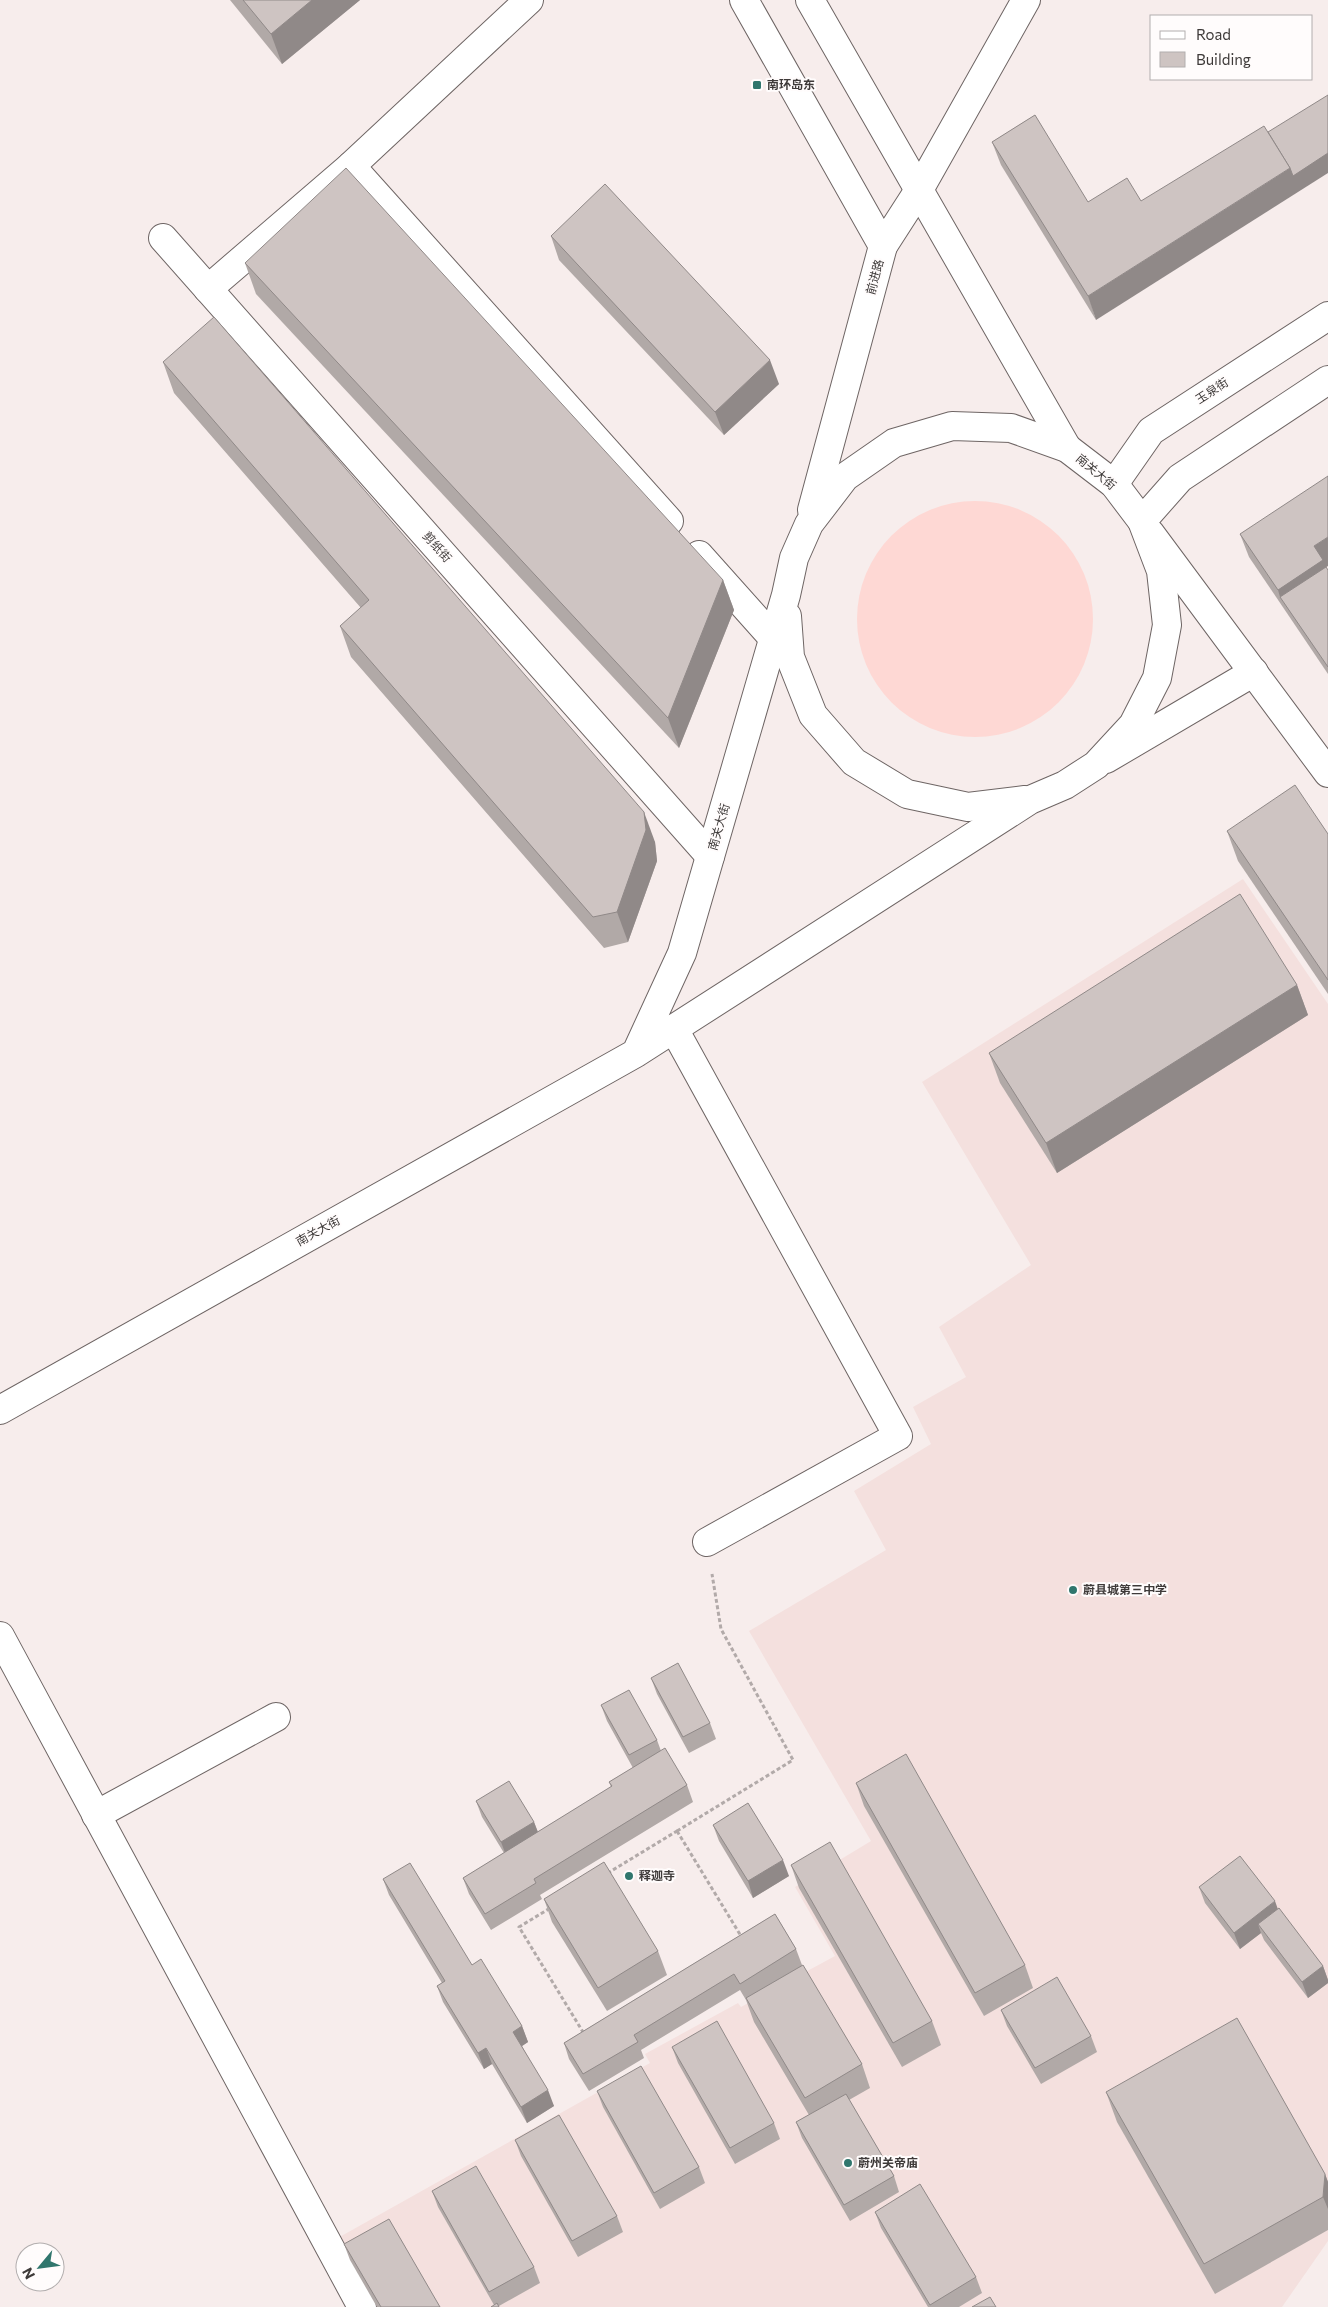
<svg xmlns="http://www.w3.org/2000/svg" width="1328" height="2307" viewBox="0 0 1328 2307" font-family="Commissioner,'Noto Sans SC',sans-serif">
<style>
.built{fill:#f4e0de}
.green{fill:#fed8d4}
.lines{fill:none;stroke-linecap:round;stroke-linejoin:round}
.minor-casing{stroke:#6e6564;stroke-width:30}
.major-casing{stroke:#6e6564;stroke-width:30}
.path{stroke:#b2aaa9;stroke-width:3;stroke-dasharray:4 2.5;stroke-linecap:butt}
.minor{stroke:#fff;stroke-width:28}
.major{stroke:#fff;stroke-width:28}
.wall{fill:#b1a9a7}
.shaded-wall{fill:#908988}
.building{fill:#cec4c2;stroke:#908988}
.poi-dot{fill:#30766d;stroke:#fffcfc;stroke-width:2}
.labels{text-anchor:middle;stroke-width:4;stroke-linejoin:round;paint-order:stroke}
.poi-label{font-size:12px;font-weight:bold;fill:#3e3a39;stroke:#fffcfc;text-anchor:start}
.street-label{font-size:12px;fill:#3e3a39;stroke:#fffcfc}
</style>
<rect width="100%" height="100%" fill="#f7edec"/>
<!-- built -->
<path class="built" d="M1243,879L1328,1004V2241L1282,2307H374L336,2239L650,2063L645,2054L738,2003L741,2007L835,1956L795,1887L871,1841L749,1631L886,1550L854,1491L931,1444L913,1407L966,1377L939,1327L1031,1265L922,1082Z"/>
<!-- green -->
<circle class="green" cx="975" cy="619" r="118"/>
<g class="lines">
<defs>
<g id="minor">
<path d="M351,166L669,521"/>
<path d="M163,238L710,856"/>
<path d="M883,246L919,190L1026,0"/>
<path d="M208,289L351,166L529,0"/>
<path d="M1150,533L1328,773"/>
<path d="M699,555L773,638"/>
<path d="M1106,759L1254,672"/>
<path d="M674,1029L898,1436L707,1542"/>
<path d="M0,1636L362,2307"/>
<path d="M96,1815L276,1717"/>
</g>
<g id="major">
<path d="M744,0L883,246L812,510"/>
<path d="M810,0L1067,448"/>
<path d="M1114,484L1151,431L1328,316"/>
<path d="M1142,521L1180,478L1328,380"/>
<path d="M787,616L790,657L813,715L854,762L907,794L968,807L1025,800"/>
<path d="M0,1410L636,1053L1030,800L1065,785L1096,765L1133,725L1157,678L1167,625L1161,571L1142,521L1114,484L1067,448L1011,428L952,426L894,443L845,477L809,524L794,558L786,595L682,953L636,1053"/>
</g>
</defs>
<!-- minor casing -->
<use href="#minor" class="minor-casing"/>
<!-- major casing -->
<use href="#major" class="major-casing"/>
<!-- path -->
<g class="path">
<path d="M677,1831L744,1941L586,2037L519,1927Z"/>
<path d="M677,1831L793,1760L721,1629L712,1574"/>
</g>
<!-- minor -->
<use href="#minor" class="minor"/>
<!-- major -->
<use href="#major" class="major"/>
</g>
<!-- wall -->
<g class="wall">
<path d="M230,0H360L282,64Z"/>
<path d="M1035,115L1096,320L1001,165L992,142Z"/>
<path d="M551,236L779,384L724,435L559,260Z"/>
<path d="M245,263L723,580L734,610L679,748L256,294Z"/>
<path d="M163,362L655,842L657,861L628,942L604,948L351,657L340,626L361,608L174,393Z"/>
<path d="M1240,534L1326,567L1328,570V674L1249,557Z"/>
<path d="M1227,831L1328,834V994L1238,861Z"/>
<path d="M1297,985L1308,1015L1057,1173L1000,1083L989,1053Z"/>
<path d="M651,1678L710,1723L716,1739L689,1753L657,1694Z"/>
<path d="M601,1705L657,1740L661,1751L687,1785L693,1802L540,1895L542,1899L491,1930L469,1894L463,1878L504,1853L482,1817L476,1801L534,1822L538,1832L611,1787L609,1782L633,1768L607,1721Z"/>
<path d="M856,1783L1025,1965L1033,1988L984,2016L864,1806Z"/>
<path d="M713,1825L789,1876L753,1898L719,1841Z"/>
<path d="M791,1865L932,2021L941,2045L902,2067L799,1888Z"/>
<path d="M383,1879L472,1965L522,2026L528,2042L522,2046L554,2106L527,2123L492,2064L484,2069L443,2002L437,1986L442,1983L389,1895Z"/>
<path d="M1199,1887L1277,1909L1323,1966L1328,1980V1983L1308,1998L1264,1940L1261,1933L1240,1949L1205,1903Z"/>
<path d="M544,1899L658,1951L667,1975L607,2011L552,1922Z"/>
<path d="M775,1914L796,1949L802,1965L862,2064L870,2088L849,2100L894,2176L899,2192L850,2221L802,2138L796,2122L809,2115L754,2022L746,2000L740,1990L641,2050L644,2058L589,2091L569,2059L564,2043Z"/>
<path d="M1001,2010L1091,2036L1097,2052L1041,2084L1007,2026Z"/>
<path d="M672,2047L774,2123L780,2139L735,2164L678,2063Z"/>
<path d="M597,2091L699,2167L705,2183L660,2209L603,2107Z"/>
<path d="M1106,2092L1325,2174L1328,2182V2230L1215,2294L1117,2122Z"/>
<path d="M515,2140L617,2216L623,2232L578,2257L521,2156Z"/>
<path d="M432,2191L534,2267L540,2283L499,2306L494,2305L438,2207Z"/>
<path d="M875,2212L976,2277L982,2293L959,2307H928L881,2228Z"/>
<path d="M344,2244L440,2307H377L350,2260Z"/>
</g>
<!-- shaded-wall -->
<g class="shaded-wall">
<path d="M312,0H360L282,64L271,34Z"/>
<path d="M1328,153V173L1096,320L1088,296L1290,168Z"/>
<path d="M770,360L779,384L724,435L715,412Z"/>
<path d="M1328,537V566L1280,597L1278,590L1314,546Z"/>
<path d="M723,580L734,610L679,748L668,718Z"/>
<path d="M644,812L655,842L657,861L628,942L617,912Z"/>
<path d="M1297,985L1308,1015L1057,1173L1046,1143Z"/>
<path d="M534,1822L540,1838L507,1858L501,1842Z"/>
<path d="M783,1860L789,1876L753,1898L748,1881Z"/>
<path d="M1275,1901L1281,1918L1258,1924L1261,1933L1240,1949L1234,1933Z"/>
<path d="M1323,1966L1328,1980V1983L1308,1998L1302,1982Z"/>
<path d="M522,2026L528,2042L519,2048L513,2032Z"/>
<path d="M486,2048L492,2064L484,2069L478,2053Z"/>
<path d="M548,2090L554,2106L527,2123L521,2107Z"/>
<path d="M1325,2174L1328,2182V2209L1323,2197Z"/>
</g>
<!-- building -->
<g class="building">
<path d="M243,0H312L271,34Z"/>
<path d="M1328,95V153L1293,176L1290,168L1268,132Z"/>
<path d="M1035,115L1088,202L1127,178L1141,201L1264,126L1290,168L1088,296L992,142Z"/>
<path d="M346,168L723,580L668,718L245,263Z"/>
<path d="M605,184L770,360L715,412L551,236Z"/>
<path d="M214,317L644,812L646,830L617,912L593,917L340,626L369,600L163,362Z"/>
<path d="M1328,476V537L1314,546L1323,560L1278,590L1240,534Z"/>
<path d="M1326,567L1328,570V667L1280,597Z"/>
<path d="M1295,785L1328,834V980L1227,831Z"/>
<path d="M1240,894L1297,985L1046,1143L989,1053Z"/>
<path d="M678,1663L710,1723L683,1737L651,1678Z"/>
<path d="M629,1690L657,1740L629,1755L601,1705Z"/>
<path d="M665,1748L687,1785L534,1879L536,1883L485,1914L463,1878L612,1786L609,1782Z"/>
<path d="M906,1754L1025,1965L975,1993L856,1783Z"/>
<path d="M509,1781L534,1822L501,1842L476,1801Z"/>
<path d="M748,1803L783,1860L748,1881L713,1825Z"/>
<path d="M830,1842L932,2021L893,2043L791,1865Z"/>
<path d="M1240,1856L1275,1901L1234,1933L1199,1887Z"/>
<path d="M604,1862L658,1951L598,1988L544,1899Z"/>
<path d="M410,1863L472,1965L481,1959L522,2026L513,2032L548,2090L521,2107L486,2048L478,2053L437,1986L445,1981L383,1879Z"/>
<path d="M1279,1908L1323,1966L1302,1982L1258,1924Z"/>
<path d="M775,1914L796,1949L740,1984L734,1974L634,2035L638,2042L583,2074L564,2043Z"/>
<path d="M803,1965L862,2064L805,2098L746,1998Z"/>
<path d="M1057,1977L1091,2036L1035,2068L1001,2010Z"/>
<path d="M1237,2018L1325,2174L1323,2197L1204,2264L1106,2092Z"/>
<path d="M717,2021L774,2123L730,2148L672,2047Z"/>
<path d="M641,2066L699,2167L654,2193L597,2091Z"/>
<path d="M846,2094L894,2176L844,2205L796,2122Z"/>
<path d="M559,2115L617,2216L572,2241L515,2140Z"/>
<path d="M476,2166L534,2267L489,2292L432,2191Z"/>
<path d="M920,2184L976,2277L930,2305L875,2212Z"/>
<path d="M389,2219L440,2307H381L344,2244Z"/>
<path d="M990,2297L996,2307H972Z"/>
<path d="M497,2303L499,2307H491Z"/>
</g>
<!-- markers -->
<g class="poi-dot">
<rect x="752" y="80" width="10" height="10" rx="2.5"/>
<circle cx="1073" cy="1590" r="5"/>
<circle cx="629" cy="1876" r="5"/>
<circle cx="848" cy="2163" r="5"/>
</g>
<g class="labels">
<!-- poi labels -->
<g class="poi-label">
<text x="767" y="89">南环岛东</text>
<text x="1083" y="1594">蔚县城第三中学</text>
<text x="639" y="1880">释迦寺</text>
<text x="858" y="2167">蔚州关帝庙</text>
</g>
<!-- street labels -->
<g class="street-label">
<text transform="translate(875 277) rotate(-75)" y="4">前进路</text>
<text transform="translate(1212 391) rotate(-33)" y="4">玉泉街</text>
<text transform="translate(1096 472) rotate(40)" y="4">南关大街</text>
<text transform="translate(437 547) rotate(48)" y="4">剪纸街</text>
<text transform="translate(719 827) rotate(-74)" y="4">南关大街</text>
<text transform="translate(318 1231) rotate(-29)" y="4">南关大街</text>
</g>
</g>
<!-- legend -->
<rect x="1150" y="15" width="162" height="65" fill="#fffcfc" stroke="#b2aeae"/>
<rect x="1160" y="31" width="25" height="8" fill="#ffffff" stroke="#b2aeae"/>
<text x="1196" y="40" font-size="15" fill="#3e3a39">Road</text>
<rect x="1160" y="52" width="25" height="15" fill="#cec4c2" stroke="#b2aeae"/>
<text x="1196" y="65" font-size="15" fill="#3e3a39">Building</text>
<!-- north arrow -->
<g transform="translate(40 2267) rotate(241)"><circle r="24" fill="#fffcfc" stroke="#b2aeae"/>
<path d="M0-4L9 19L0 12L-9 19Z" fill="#30766d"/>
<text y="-8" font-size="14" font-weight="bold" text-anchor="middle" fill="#3e3a39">N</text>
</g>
</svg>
